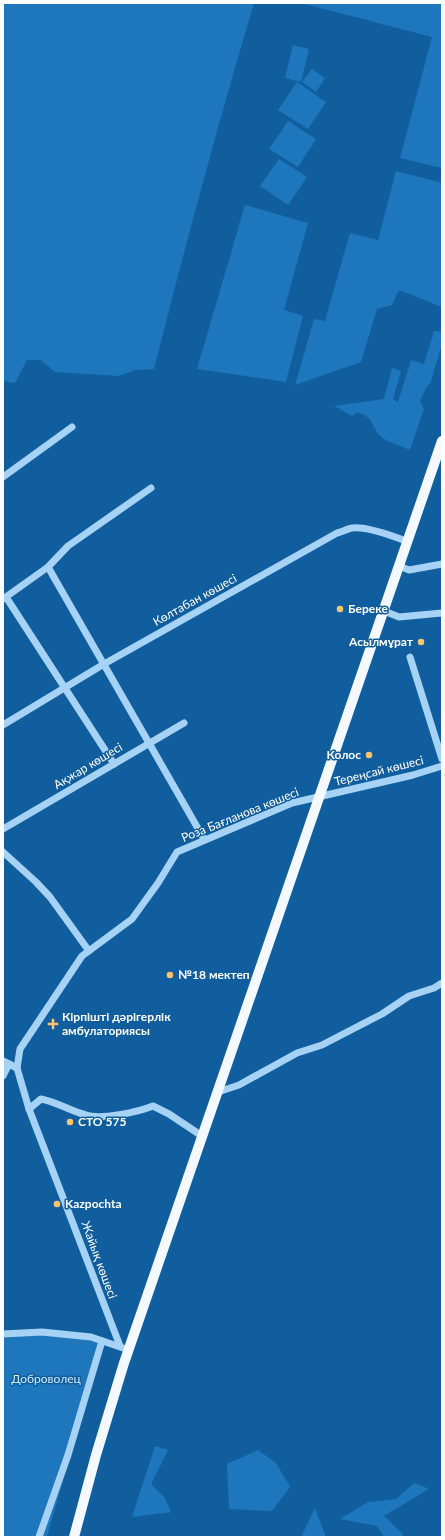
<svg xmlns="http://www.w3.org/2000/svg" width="445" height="1540" viewBox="0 0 445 1540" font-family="Lato,sans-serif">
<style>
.green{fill:#1e77bc}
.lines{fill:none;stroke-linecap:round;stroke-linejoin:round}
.minor{stroke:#a6d2f5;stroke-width:7}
.major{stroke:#f4f9ff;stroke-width:10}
.poi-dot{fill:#ffc36a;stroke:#105e9e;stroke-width:1.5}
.labels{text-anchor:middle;stroke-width:3;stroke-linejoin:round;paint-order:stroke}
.street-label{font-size:12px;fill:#fff;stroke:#105e9e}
.poi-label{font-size:12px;font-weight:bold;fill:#fff;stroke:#105e9e;text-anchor:start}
.park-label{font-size:12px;fill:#cfeafe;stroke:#105e9e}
</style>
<rect width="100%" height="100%" fill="#105e9e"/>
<!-- green -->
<g class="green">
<path d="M3,3H254C218,124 185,246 154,369L136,370L118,376L55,372L41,360H27L15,383L3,381Z"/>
<path d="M301,3H442V168L400,158L432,37Z"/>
<path d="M293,45L309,49L301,82L285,78Z"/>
<path d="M312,69L325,78L316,92L302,82Z"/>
<path d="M297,82L326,102L308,129L278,110Z"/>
<path d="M288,121L316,139L298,167L269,149Z"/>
<path d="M279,159L307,177L288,205L260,186Z"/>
<path d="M396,171L442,183V307L399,290L392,305L377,309L361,362L295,385L314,319L325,321L350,233L378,240Z"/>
<path d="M245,205L308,223L284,310L303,316L286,382L197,369Z"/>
<path d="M434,331L442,332V344L430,384L427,386L420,401L424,409L410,450L385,440L378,434L369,418L358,412L352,416L334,406L384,399L392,368L401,371L393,399L398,402L411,360L424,364Z"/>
<path d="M3,1335H65L102,1341L47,1537H3Z"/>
<path d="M155,1446L168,1450L151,1484L165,1498L171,1512L132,1517Z"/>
<path d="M258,1450L276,1463L290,1487L272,1511L229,1509L227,1464Z"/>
<path d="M414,1483L429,1489L384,1516L402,1533L403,1537H384L377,1526L340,1519L368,1502L396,1499Z"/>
<path d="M315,1508L326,1537H301Z"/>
</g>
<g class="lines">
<!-- minor -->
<g class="minor">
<path d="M3,477L72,427"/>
<path d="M399,566L409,570L442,564"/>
<path d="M48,567L204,839"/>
<path d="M6,597L114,764"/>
<path d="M3,599L48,567L68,546L151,488"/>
<path d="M384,611L399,617L442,613"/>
<path d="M410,657L442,759"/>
<path d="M3,725L104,664L337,533C341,532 347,529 352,528C365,526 393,536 406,541"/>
<path d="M3,829L184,723"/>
<path d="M3,852L36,882L50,897L89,951"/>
<path d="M3,1061L17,1068"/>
<path d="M3,1076L9,1064"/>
<path d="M218,1092L239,1085L297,1053L322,1045L382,1014L409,996L434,988L442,983"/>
<path d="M29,1109L41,1099C57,1102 70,1111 86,1115C101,1120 138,1112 153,1106L169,1114L202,1136"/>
<path d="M3,1334L42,1332L91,1337L123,1348"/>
<path d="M120,1346L29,1109L17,1068L20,1049L82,956L132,919L158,883L177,852L292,803L413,775L442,766"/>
<path d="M39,1537L68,1455L102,1341"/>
</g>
<!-- major -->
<path class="major" d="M74,1537L96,1455L124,1363L442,441"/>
</g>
<!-- markers -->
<g class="poi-dot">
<circle cx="340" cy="609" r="4"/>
<circle cx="421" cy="642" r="4"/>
<circle cx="369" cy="755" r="4"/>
<circle cx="170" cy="975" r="4"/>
<path d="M51 1018h4v4h4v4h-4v4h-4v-4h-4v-4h4z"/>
<circle cx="70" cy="1122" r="4"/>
<circle cx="57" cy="1204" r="4"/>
</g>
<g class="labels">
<!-- street labels -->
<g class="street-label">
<text transform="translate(195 600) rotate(-29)" y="4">Көлтабан көшесі</text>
<text transform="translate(88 766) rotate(-31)" y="4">Ақжар көшесі</text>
<text transform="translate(379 771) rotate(-14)" y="4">Тереңсай көшесі</text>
<text transform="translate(240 815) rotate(-22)" y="4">Роза Бағланова көшесі</text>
<text transform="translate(99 1260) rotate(70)" y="4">Жайық көшесі</text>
</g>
<!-- poi labels -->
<g class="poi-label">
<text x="348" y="613">Береке</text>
<text x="413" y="646" text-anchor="end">Асылмұрат</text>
<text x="361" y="759" text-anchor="end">Колос</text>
<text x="178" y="979">№18 мектеп</text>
<text x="62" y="1021">Кірпішті дәрігерлік<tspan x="62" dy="14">амбулаториясы</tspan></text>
<text x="78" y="1126">СТО 575</text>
<text x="65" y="1208">Kazpochta</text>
</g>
<!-- park labels -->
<g class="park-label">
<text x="46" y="1383">Доброволец</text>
</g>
</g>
<!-- border -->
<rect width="445" height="1540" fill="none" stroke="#ffffff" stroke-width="8"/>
</svg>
